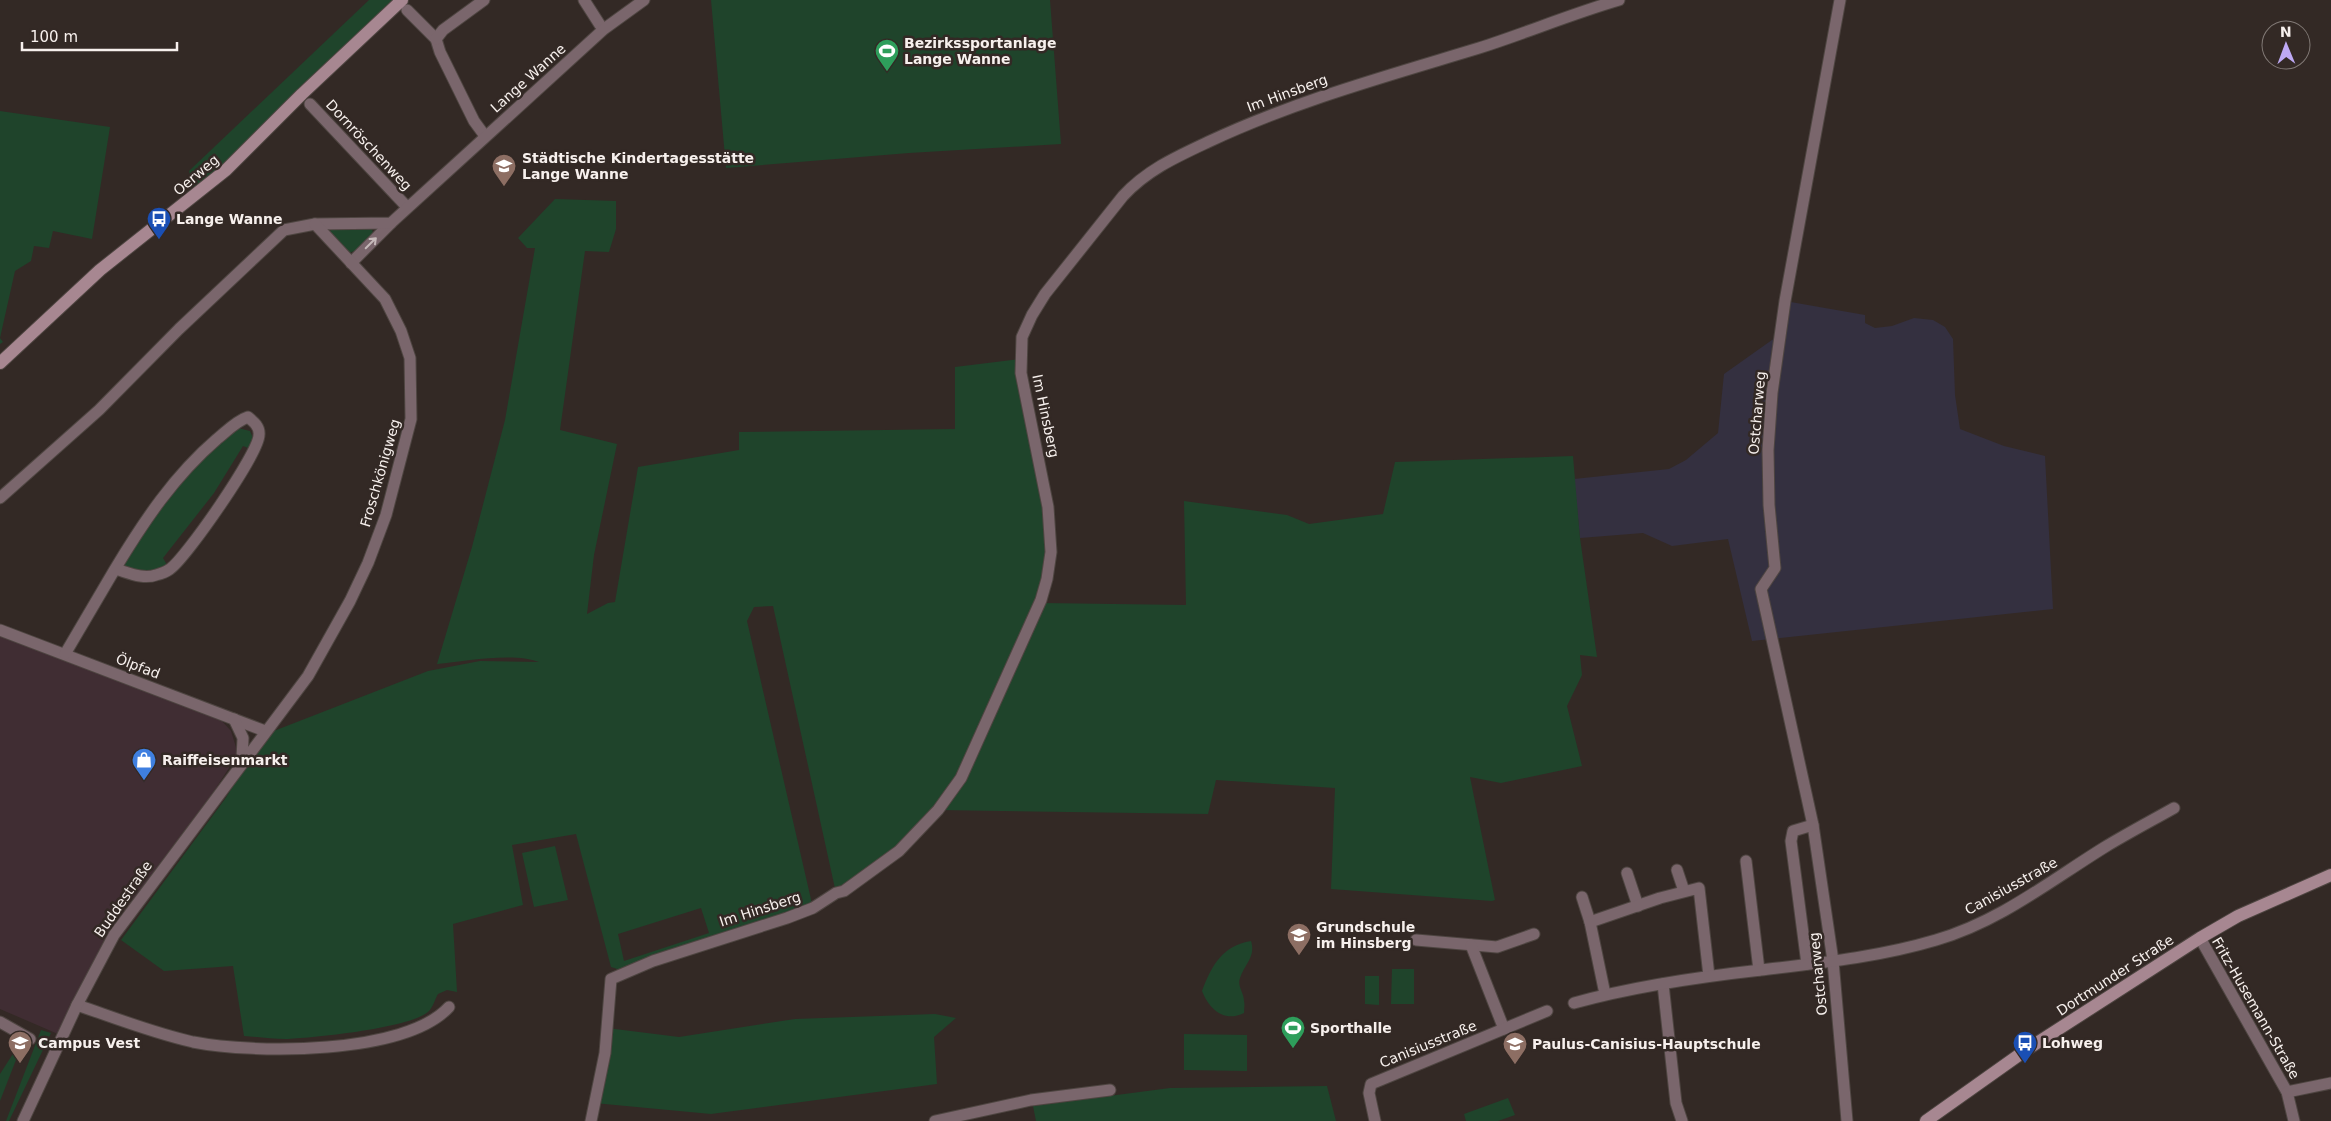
<svg xmlns="http://www.w3.org/2000/svg" width="2331" height="1121" viewBox="0 0 2331 1121" font-family="'DejaVu Sans',sans-serif">
<style>
.commercial{fill:#402d33}
.industrial{fill:#343040}
.green{fill:#1f442b;fill-rule:evenodd}
.lines{fill:none;stroke-linecap:round;stroke-linejoin:round}
.minor-casing{stroke:#4e4541;stroke-width:13}
.secondary-casing{stroke:#4e4541;stroke-width:14}
.minor{stroke:#7a666c;stroke-width:11}
.secondary{stroke:#a78791;stroke-width:12}
.oneway{stroke:#c5b9b9}
.labels{text-anchor:middle;stroke-width:5;stroke-linejoin:round;paint-order:stroke}
.poi-label{font-size:14px;font-weight:bold;fill:#f7f0ed;stroke:#332925;text-anchor:start}
.street-label{font-size:14px;fill:#f7f0ed;stroke:#332925}
</style>
<rect width="100%" height="100%" fill="#332925"/>
<!-- commercial -->
<path class="commercial" d="M0,631L219,718L231,731L238,754L214,791L108,932L58,1034L0,1009Z"/>
<!-- industrial -->
<path class="industrial" d="M1785,301L1865,315V323L1875,328L1892,326L1914,318L1933,320L1945,327L1953,339L1955,395L1960,429L2004,446L2045,456L2053,609L1752,641L1728,539L1672,546L1643,533L1580,538L1574,479L1669,469L1686,460L1718,433L1724,374L1779,335Z"/>
<!-- green -->
<g class="green">
<path d="M369,0H399L195,193L189,171Z"/>
<path d="M711,0H1050L1061,144L909,153L726,168Z"/>
<path d="M0,111L110,127L92,239L53,231L49,248L34,246L31,261L15,271L0,338L3,342L0,344Z"/>
<path d="M555,199L616,201V229L609,252L585,251L560,430L617,444L594,555L587,614L608,603L615,602L638,467L739,450V432L955,429V367L1020,359L1051,544L1041,603L1186,605L1184,501L1287,515L1309,524L1383,514L1395,462L1573,456L1580,538L1597,657L1580,655L1582,675L1567,706L1582,766L1501,783L1470,777L1495,900L1492,901L1331,889L1335,788L1216,780L1208,814L939,810L899,851L836,893L773,606L754,607L747,621L813,908L627,972L611,967L576,834L512,845L523,905L453,924L457,992L447,990L438,994C435,999 433,1007 429,1011C413,1028 312,1038 286,1039C272,1039 258,1037 244,1036L233,966L164,971L121,940L225,799L266,734L428,671L480,661L539,662C514,652 465,661 437,664L472,547L505,420L535,248H527L518,238ZM701,908L709,933L624,961L618,934Z"/>
<path d="M333,228H372L373,234L357,250L349,253L329,232Z"/>
<path d="M238,428L250,431L253,438L251,449L243,446L214,493L163,558L167,565L147,573L124,566L123,564L173,490L214,448Z"/>
<path d="M555,846L568,900L534,907L522,853Z"/>
<path d="M1251,941C1256,957 1245,963 1240,978C1237,987 1244,992 1244,1001C1245,1005 1244,1009 1244,1013C1224,1023 1209,1009 1202,991C1212,965 1222,946 1251,941Z"/>
<path d="M1392,969H1414V1004H1391Z"/>
<path d="M1365,976H1379V1005L1365,1004Z"/>
<path d="M935,1014L956,1018L934,1037L937,1084L711,1114L594,1103L607,1028L679,1037L795,1019Z"/>
<path d="M41,1030L51,1033L9,1121H6Z"/>
<path d="M1184,1034L1247,1035V1071L1184,1070Z"/>
<path d="M18,1046L21,1047L0,1101V1074Z"/>
<path d="M1327,1086L1336,1121H1036L1033,1106L1170,1088Z"/>
<path d="M1508,1098L1515,1115L1498,1121H1466L1464,1114Z"/>
</g>
<g class="lines">
<defs>
<g id="minor">
<path d="M584,0L600,25"/>
<path d="M1840,0L1785,301L1772,393L1768,450L1769,505L1775,568L1761,589L1813,825L1833,961L1847,1121"/>
<path d="M407,10L436,39L440,52L474,121L485,136"/>
<path d="M436,39L443,30L484,0"/>
<path d="M310,104L407,207"/>
<path d="M351,263L391,223"/>
<path d="M0,498L99,410L179,329L284,230L315,224L391,223L604,29L644,0"/>
<path d="M0,630L265,731"/>
<path d="M65,654L115,569C127,572 143,580 156,575C160,574 166,572 170,569C186,558 259,453 259,435C260,427 254,422 248,417C236,421 227,431 217,439C174,476 144,521 115,569"/>
<path d="M234,719L243,738L242,759"/>
<path d="M1746,861L1759,970"/>
<path d="M1677,870L1684,891"/>
<path d="M1627,873L1638,906"/>
<path d="M1582,897L1590,922"/>
<path d="M2200,938L2287,1092L2294,1121"/>
<path d="M1416,940L1497,947L1534,934"/>
<path d="M1471,945L1504,1029"/>
<path d="M1807,964L1791,841L1793,831L1813,825"/>
<path d="M1663,984L1676,1103L1682,1121"/>
<path d="M1605,994L1590,922L1660,898L1699,888L1709,976"/>
<path d="M1574,1003C1635,986 1698,977 1761,970C1820,963 1879,957 1936,940C1999,922 2050,881 2105,847C2128,833 2151,821 2174,808"/>
<path d="M77,1005C115,1018 153,1033 193,1042C254,1054 405,1055 449,1007"/>
<path d="M0,1022L30,1039"/>
<path d="M2287,1092L2331,1083"/>
<path d="M23,1121L77,1005L114,935L308,676L350,601L368,563L386,515L411,419L410,358L401,331L385,299L315,224"/>
<path d="M591,1121L605,1053L611,979L653,961L787,918L813,908L836,893L844,891L899,851L938,810L961,778L1041,600L1047,579L1051,552L1048,507L1021,373L1022,337L1032,315L1045,294L1123,196C1147,170 1176,157 1208,142C1295,101 1387,76 1479,48C1526,33 1571,14 1619,0"/>
<path d="M935,1121L1031,1100L1110,1090"/>
<path d="M1375,1121L1369,1093L1371,1084L1547,1011"/>
</g>
<g id="secondary">
<path d="M0,363L100,270L226,170L302,94L402,0"/>
<path d="M1926,1121L2026,1050L2200,938L2238,916L2331,875"/>
</g>
</defs>
<!-- minor casing -->
<use href="#minor" class="minor-casing"/>
<!-- secondary casing -->
<use href="#secondary" class="secondary-casing"/>
<!-- minor -->
<use href="#minor" class="minor"/>
<!-- secondary -->
<use href="#secondary" class="secondary"/>
</g>
<!-- one-way arrows -->
<defs><path id="oneway-shaft" d="M-6 0H5M1.5-3L5.5 0L1.5 3" fill="none" stroke-width="1.6" stroke-linecap="round" stroke-linejoin="round" transform="scale(1.25)"/></defs>
<use class="oneway" href="#oneway-shaft" transform="translate(371 243) rotate(-45)"/>
<!-- icons -->
<defs>
<symbol id="stadium-pin" viewBox="-11 -11 22 30"><path d="M0 17L-7.5 6A9.5 9.5 0 1 1 7.5 6Z" fill="#2e9e5b" stroke="#332925"/><path d="M0-5a6.5 5 0 1 0 0 10a6.5 5 0 1 0 0-10ZM-3.5-1.8h7v3.6h-7Z" fill="#fff"/></symbol>
<symbol id="school-pin" viewBox="-11 -11 22 30"><path d="M0 17L-7.5 6A9.5 9.5 0 1 1 7.5 6Z" fill="#8d6e63" stroke="#332925"/><path d="M0-5L7-2L0 1L-7-2ZM-4 1L0 2.5L4 1V4Q0 6-4 4Z" fill="#fff"/></symbol>
<symbol id="bus-pin" viewBox="-11 -11 22 30"><path d="M0 17L-7.5 6A9.5 9.5 0 1 1 7.5 6Z" fill="#1a4fb4" stroke="#332925"/><path d="M-5-6H5V4H4V6H2V4H-2V6H-4V4H-5ZM-3.5-4V0h7V-4ZM-3.5 1.2v1.5H-2V1.2ZM2 1.2v1.5H3.5V1.2Z" fill="#fff"/></symbol>
<symbol id="shop-pin" viewBox="-11 -11 22 30"><path d="M0 17L-7.5 6A9.5 9.5 0 1 1 7.5 6Z" fill="#3f7fe0" stroke="#332925"/><path d="M-5-2.5h2.3a2.7 3.5 0 0 1 5.4 0H5L5.5 6h-11ZM-1.5-2.5h3a1.5 2.3 0 0 0-3 0Z" fill="#fff"/></symbol>
</defs>
<g fill-rule="evenodd">
<use href="#stadium-pin" x="873" y="37" width="28" height="38"/>
<use href="#school-pin" x="490" y="152" width="28" height="38"/>
<use href="#bus-pin" x="145" y="205" width="28" height="38"/>
<use href="#shop-pin" x="130" y="746" width="28" height="38"/>
<use href="#school-pin" x="1285" y="921" width="28" height="38"/>
<use href="#stadium-pin" x="1279" y="1014" width="28" height="38"/>
<use href="#school-pin" x="6" y="1029" width="28" height="38"/>
<use href="#bus-pin" x="2011" y="1029" width="28" height="38"/>
<use href="#school-pin" x="1501" y="1030" width="28" height="38"/>
</g>
<g class="labels">
<!-- poi labels -->
<g class="poi-label">
<text x="904" y="48">Bezirkssportanlage<tspan x="904" dy="16">Lange Wanne</tspan></text>
<text x="522" y="163">Städtische Kindertagesstätte<tspan x="522" dy="16">Lange Wanne</tspan></text>
<text x="176" y="224">Lange Wanne</text>
<text x="162" y="765">Raiffeisenmarkt</text>
<text x="1316" y="932">Grundschule<tspan x="1316" dy="16">im Hinsberg</tspan></text>
<text x="1310" y="1033">Sporthalle</text>
<text x="38" y="1048">Campus Vest</text>
<text x="2042" y="1048">Lohweg</text>
<text x="1532" y="1049">Paulus-Canisius-Hauptschule</text>
</g>
<!-- street labels -->
<g class="street-label">
<text transform="translate(528 78) rotate(-42)" y="5">Lange Wanne</text>
<text transform="translate(1287 93) rotate(-20)" y="5">Im Hinsberg</text>
<text transform="translate(369 145) rotate(47)" y="5">Dornröschenweg</text>
<text transform="translate(196 175) rotate(-40)" y="5">Oerweg</text>
<text transform="translate(1757 413) rotate(-85)" y="5">Ostcharweg</text>
<text transform="translate(1046 416) rotate(78)" y="5">Im Hinsberg</text>
<text transform="translate(380 473) rotate(-74)" y="5">Froschkönigweg</text>
<text transform="translate(138 666) rotate(21)" y="5">Ölpfad</text>
<text transform="translate(2011 886) rotate(-29)" y="5">Canisiusstraße</text>
<text transform="translate(123 899) rotate(-55)" y="5">Buddestraße</text>
<text transform="translate(760 909) rotate(-18)" y="5">Im Hinsberg</text>
<text transform="translate(1818 974) rotate(-96)" y="5">Ostcharweg</text>
<text transform="translate(2115 975) rotate(-33)" y="5">Dortmunder Straße</text>
<text transform="translate(2256 1008) rotate(60)" y="5">Fritz-Husemann-Straße</text>
<text transform="translate(1428 1044) rotate(-22)" y="5">Canisiusstraße</text>
</g>
</g>
<!-- north arrow -->
<g transform="translate(2286 45) rotate(359)"><circle r="24" fill="#332925" stroke="#817975"/>
<path d="M0-4L9 19L0 12L-9 19Z" fill="#bea9f4"/>
<text y="-8" font-size="14" font-weight="bold" text-anchor="middle" fill="#f7f0ed">N</text>
</g>
<!-- scale -->
<path d="M22 42v8h155v-8" fill="none" stroke="#f7f0ed" stroke-width="2.5"/>
<text x="30" y="42" font-size="15" fill="#f7f0ed" stroke="#332925" stroke-width="4" paint-order="stroke">100 m</text>
</svg>
